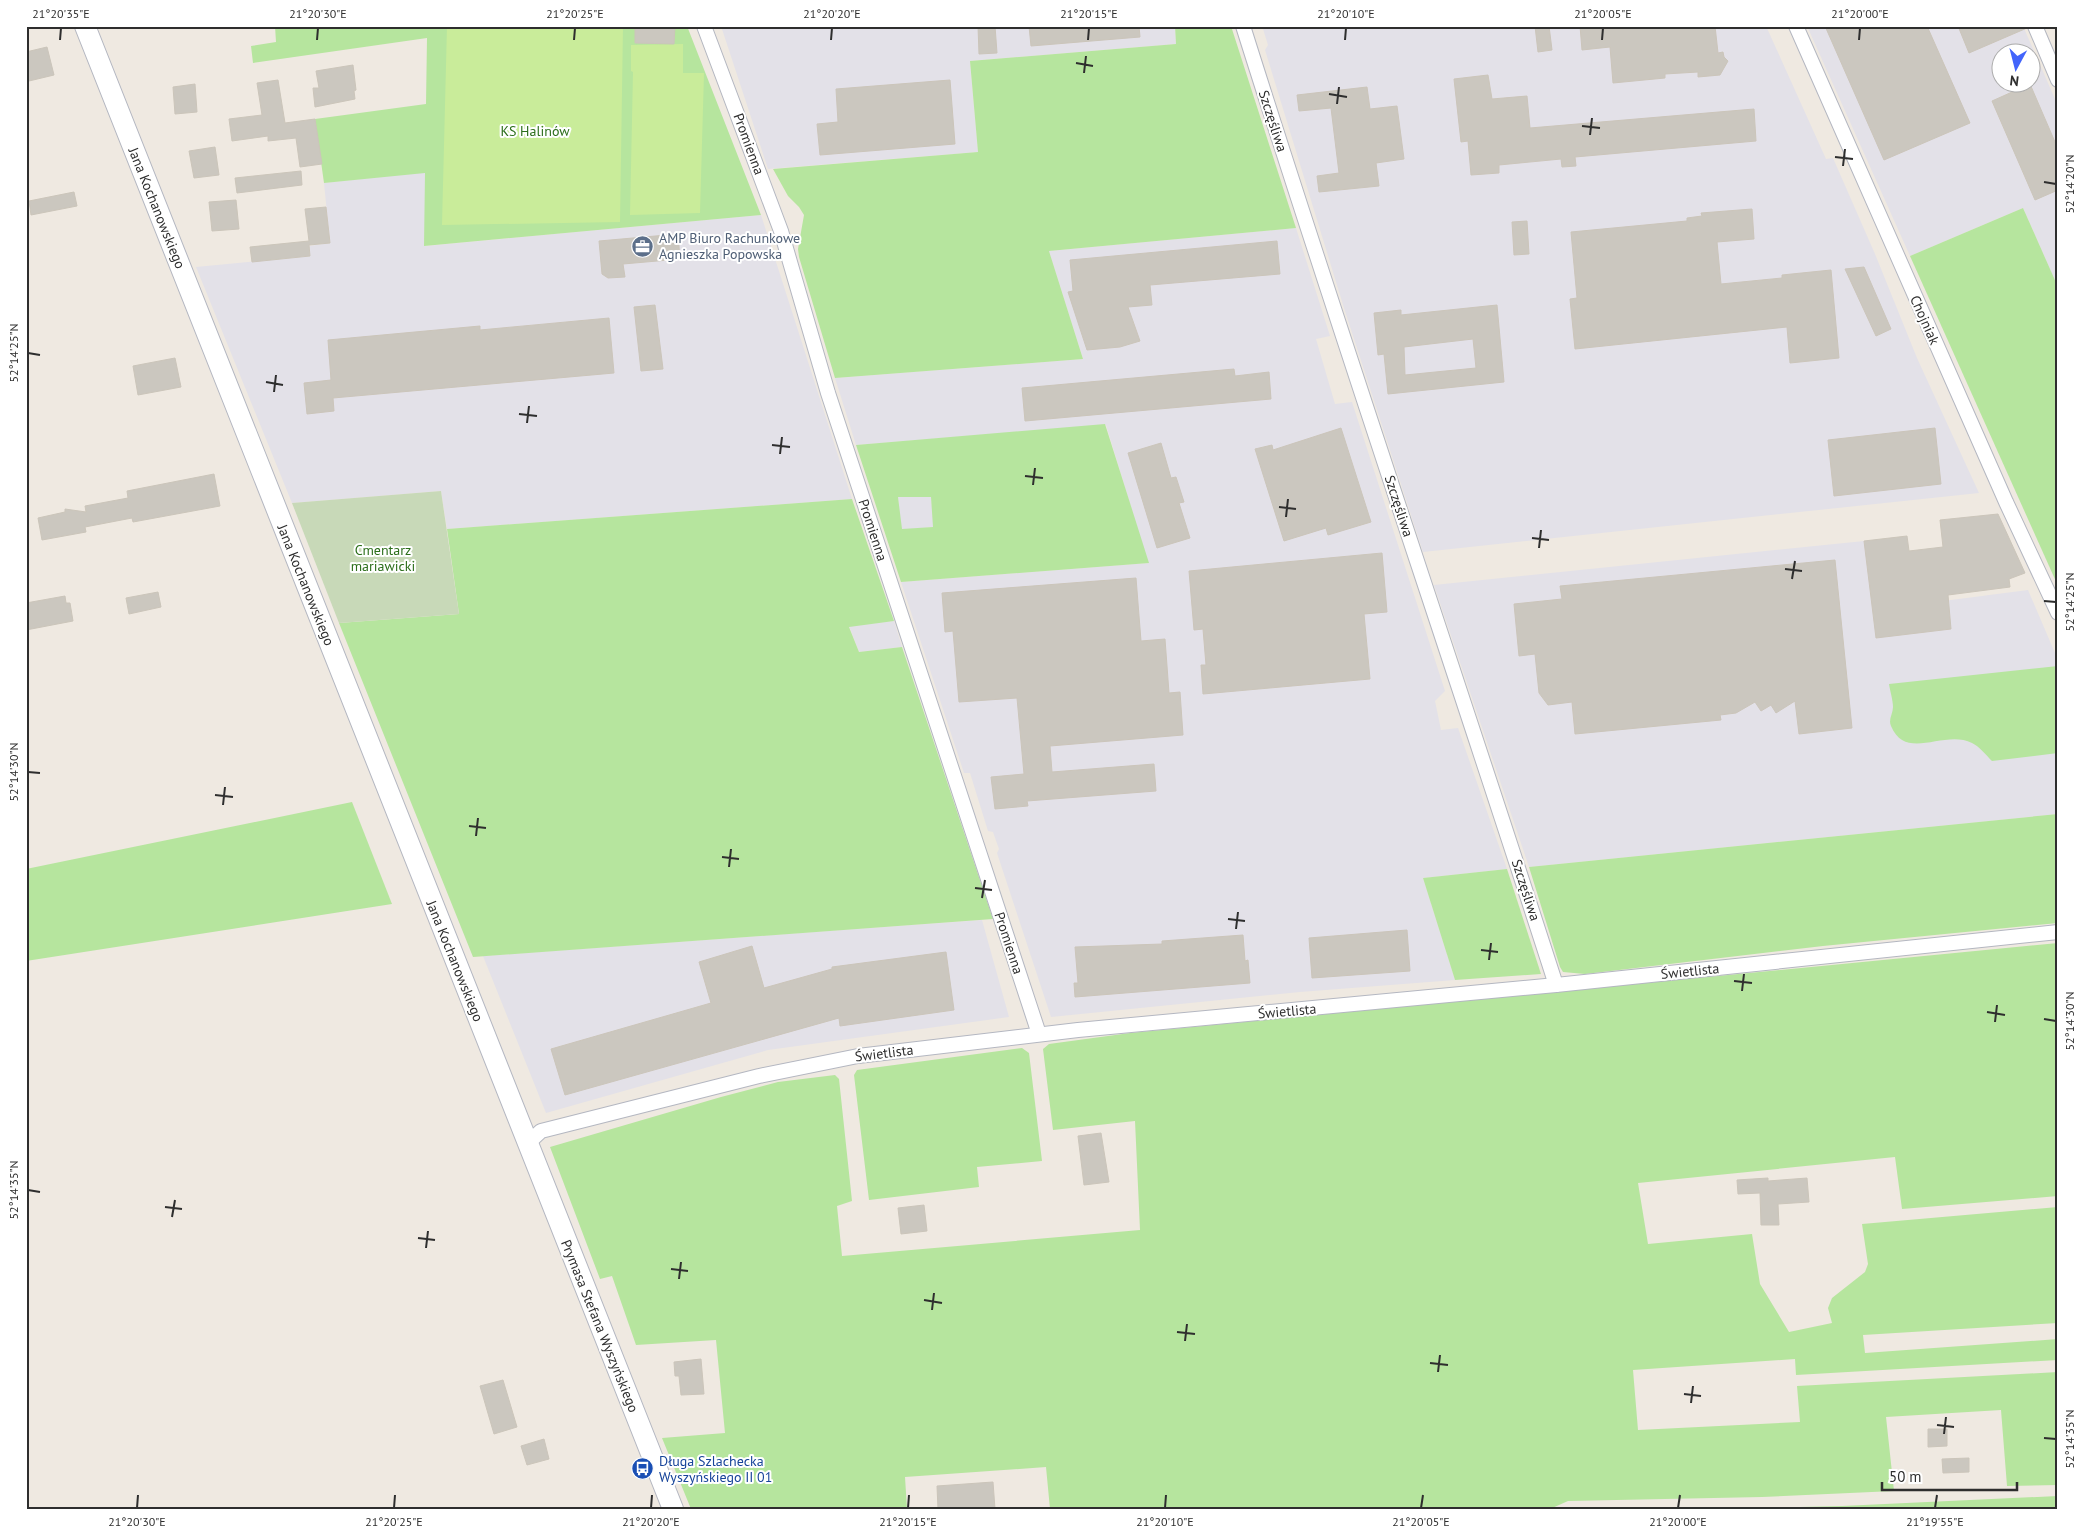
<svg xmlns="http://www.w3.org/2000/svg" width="2084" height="1535" viewBox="0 0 2084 1535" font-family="'PT Sans',sans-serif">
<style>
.industrial{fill:#e3e1e8;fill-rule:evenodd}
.green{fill:#b6e59e;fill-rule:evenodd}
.cemetery{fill:#c8d9b8}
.pitch{fill:#c9ec9a}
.building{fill:#cbc7bf;stroke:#cbc5ba;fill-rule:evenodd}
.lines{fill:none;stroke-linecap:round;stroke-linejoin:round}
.street-casing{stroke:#b4b7c1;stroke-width:16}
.secondary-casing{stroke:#b4b7c1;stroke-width:22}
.street{stroke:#fff;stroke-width:14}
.secondary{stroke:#fff;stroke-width:20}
.ticks{fill:none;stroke:#2e2e2e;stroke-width:2}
.labels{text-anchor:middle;stroke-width:4;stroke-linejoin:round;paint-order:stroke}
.street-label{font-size:14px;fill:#2e2e2e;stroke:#fff}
.park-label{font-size:14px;fill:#2c6e1b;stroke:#fff}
.service-label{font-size:14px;fill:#4e5e75;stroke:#fff;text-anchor:start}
.transit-label{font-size:14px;fill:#164399;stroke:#fff;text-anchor:start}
.neatline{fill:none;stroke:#2e2e2e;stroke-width:2}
.ticks-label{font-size:12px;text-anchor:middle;fill:#2e2e2e}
</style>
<rect width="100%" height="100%" fill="#efe9e1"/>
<!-- industrial -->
<g class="industrial">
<path d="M721,26H1175L1176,44L970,61L978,152L768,169Z"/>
<path d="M1257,26H1766L1826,159L1833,158L1875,254L1917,358L1979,493L1423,552L1344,308L1265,50L1268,45L1263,29Z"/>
<path d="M1807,26H2023L2058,106V287L2023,208L1910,256ZM2002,52H2032V82H2002Z"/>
<path d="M425,172V246L761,215L852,499L447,529L441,491L292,503L196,267L310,256L309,246L330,243L324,183Z"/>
<path d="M1296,228L1330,336L1316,339L1335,404L1352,402L1445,691L1435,701L1441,730L1458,728L1507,869L1423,878L1455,980L1300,992L1051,1017L997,853L999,849L993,832L988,831L970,773H964L901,582L1148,563L1106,425L856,445L835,378L1083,359L1049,251Z"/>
<path d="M898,497H931L934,527L901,530Z"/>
<path d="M1864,541L1874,610L2028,590L2058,660V814L1529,867L1434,585Z"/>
<path d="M894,621L902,647L859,652L849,626Z"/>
<path d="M982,920L1009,1017L768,1050L546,1113L483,956Z"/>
</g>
<!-- green -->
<g class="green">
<path d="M275,26H687L761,215L424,246L425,173L324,183L315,119L426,104L427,38L253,63L251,46L276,42Z"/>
<path d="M1175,26H1231L1296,228L1049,251L1083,359L835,378L799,257L798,249L804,215L799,207L788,196L773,169L978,152L970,61L1176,44Z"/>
<path d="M2023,208L2058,287V586L1910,256Z"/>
<path d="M1105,424L1149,563L901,582L856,445ZM898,497H931L933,527L902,529Z"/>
<path d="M852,499L894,621L849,627L859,652L902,647L993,919L473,957L339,623L459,614L447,529Z"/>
<path d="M2058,666V753L1992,761C1986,755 1979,746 1972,743C1944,729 1906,762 1891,726C1888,719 1893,714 1893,707C1893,700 1890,691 1889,684Z"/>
<path d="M352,802L392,904L26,961V869Z"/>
<path d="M2058,814V923L1823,946L1585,974L1563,972L1560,967L1529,867Z"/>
<path d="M1507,869L1541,974L1455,980L1423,878Z"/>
<path d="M2058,943V1196L1902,1209L1895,1157L1638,1183L1648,1244L1752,1234L1760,1284L1789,1332L1832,1323L1828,1308L1832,1298L1865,1272L1868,1264L1862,1224L2058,1207V1323L1863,1335L1865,1353L2058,1339V1360L1796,1375L1795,1359L1633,1370L1638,1430L1800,1422L1797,1386L2058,1372V1485L2007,1486L2001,1410L1886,1417L1894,1491L1762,1497L1568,1501L1550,1509H1050L1046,1467L905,1477L907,1509H691L662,1438L725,1433L716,1340L636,1345L612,1276L600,1279L550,1147L721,1097L778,1082L835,1075L839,1079L852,1201L837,1206L842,1256L1140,1230L1135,1121L1053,1130L1043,1049L1049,1044L1130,1033Z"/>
<path d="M1022,1048L1029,1053L1042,1161L977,1167L979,1187L869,1200L854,1075L857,1070Z"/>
<path d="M2058,1496V1509H1710L1842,1506Z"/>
</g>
<!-- cemetery -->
<path class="cemetery" d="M441,491L459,614L339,623L292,503Z"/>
<!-- pitch -->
<g class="pitch">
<path d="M447,26H623L620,222L442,225Z"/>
<path d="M683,44V73H704L700,213L630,215L633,72L631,71V45Z"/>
</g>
<!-- building -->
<g class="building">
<path d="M635,26H675L674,44L635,43Z"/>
<path d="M978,26H995L997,53L979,54Z"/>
<path d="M1029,26H1139L1140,37L1031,46Z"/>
<path d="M1535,26H1549L1552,50L1538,52Z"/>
<path d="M1580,26H1715L1718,53L1723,52L1724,57L1728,61L1720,75L1698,77V72L1665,74V78L1613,83L1610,47L1582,50Z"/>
<path d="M1825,26H1927L1970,123L1884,160Z"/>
<path d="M1958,26H2026L2027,28L1969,53Z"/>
<path d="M47,47L54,75L29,81L26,69V52Z"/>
<path d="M353,65L356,90L354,91L355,99L315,107L313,88H319L316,71Z"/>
<path d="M1488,75L1492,99L1527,96L1530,128L1754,109L1756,141L1575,157L1576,166L1562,167L1561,159L1499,165V173L1471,175L1468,141L1461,142L1454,79Z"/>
<path d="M278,80L285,123L315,119L322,164L300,167L296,138L268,141V136L232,141L229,119L262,115L257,83Z"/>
<path d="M950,80L955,144L820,155L817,124L838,122L836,89Z"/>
<path d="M195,84L197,112L175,114L173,87Z"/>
<path d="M2030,84L2058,149V190L2035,200L1992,101Z"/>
<path d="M1367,87L1370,109L1397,106L1404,159L1376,163L1379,186L1319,192L1317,176L1339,173L1331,108L1299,111L1297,95Z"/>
<path d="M215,147L219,175L194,178L189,151Z"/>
<path d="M301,171L302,185L237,193L235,178Z"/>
<path d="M74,192L77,206L31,215L29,201Z"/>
<path d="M236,200L239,229L212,231L209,202Z"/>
<path d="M326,207L330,243L309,245L310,256L252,262L250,247L309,241L305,209Z"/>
<path d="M1752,209L1754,239L1717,242L1721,284L1782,278V275L1831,270L1839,358L1790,363L1787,327L1575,349L1570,299L1577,298L1571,232L1687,221V218L1702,216L1701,213Z"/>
<path d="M1527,221L1529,254L1514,255L1512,222Z"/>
<path d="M678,234L680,259L623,264L625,277L608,278L602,274L599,241Z"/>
<path d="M1277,241L1280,274L1150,285L1152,305L1128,307L1140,341L1120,347L1087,350L1068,292L1073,291L1070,260Z"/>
<path d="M1864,267L1891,329L1876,336L1845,269Z"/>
<path d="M655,305L663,369L641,371L634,307Z"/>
<path d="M1497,305L1504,382L1388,394L1384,354L1378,355L1374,313L1401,310V315ZM1473,339L1476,368L1405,375L1404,347Z"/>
<path d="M609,318L614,373L333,398L334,411L307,414L304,383L331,380L328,340L480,326V330Z"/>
<path d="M175,358L181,387L138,395L133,366Z"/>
<path d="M1234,369L1235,376L1269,372L1271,399L1025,421L1022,388Z"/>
<path d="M1341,428L1371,522L1328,535L1326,528L1284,541L1255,449L1272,445L1273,450Z"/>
<path d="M1935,428L1941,484L1834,496L1828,440Z"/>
<path d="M1161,443L1171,478L1176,477L1184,502L1179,503L1190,538L1157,548L1128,453Z"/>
<path d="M214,474L220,506L133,522L132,518L85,527L86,532L42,540L38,518L65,512V509L86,512L85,506L128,498L127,491Z"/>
<path d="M1998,514L2025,573L2009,579L2010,587L1948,595L1951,629L1876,638L1864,541L1907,536L1909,551L1943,547L1940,520Z"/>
<path d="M1382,553L1387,612L1364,614L1370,679L1203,694L1201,665H1206L1203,629L1194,630L1189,571Z"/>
<path d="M1835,560L1852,728L1799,734L1795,701L1776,713L1771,705L1761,711L1755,702L1736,713L1720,715L1721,720L1575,734L1572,702L1548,705L1539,693L1535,654L1519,656L1514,604L1562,599L1560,586Z"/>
<path d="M1136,578L1141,641L1165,639L1169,693L1180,692L1183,735L1050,746L1052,772L1154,764L1156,791L1027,801L1028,806L995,809L991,777L1024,774L1017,698L959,702L953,631L945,632L942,593Z"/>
<path d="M158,592L161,607L129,614L126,598Z"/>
<path d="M65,596L66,603H70L73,621L26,630V603Z"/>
<path d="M1407,930L1410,971L1312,978L1309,938Z"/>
<path d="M1243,935L1245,961L1248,960L1250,983L1075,997L1074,983H1078L1075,947L1162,944V941Z"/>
<path d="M752,946L764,988L832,969V967L946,952L954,1010L840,1026L839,1018L565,1095L551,1049L711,1003L699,962Z"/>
<path d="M1101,1133L1109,1182L1084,1185L1078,1136Z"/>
<path d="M1768,1178V1181L1807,1178L1809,1202L1778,1204L1779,1225H1761L1760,1193L1738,1194L1737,1180Z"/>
<path d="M924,1205L927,1231L901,1234L898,1208Z"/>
<path d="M701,1359L704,1394L681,1395L679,1376H675L674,1362Z"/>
<path d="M503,1380L517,1427L494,1434L480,1386Z"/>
<path d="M1928,1429H1947V1446L1928,1447Z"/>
<path d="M544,1439L549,1459L527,1465L521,1446Z"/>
<path d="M1969,1458V1472L1943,1473L1942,1459Z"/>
<path d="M993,1482L995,1509H938L937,1486Z"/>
</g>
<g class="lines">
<defs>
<g id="street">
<path d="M704,26L781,231L828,393L1039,1034"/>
<path d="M1243,26C1344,347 1453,665 1556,985"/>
<path d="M1796,26L2006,502L2058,613"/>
<path d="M2035,26L2058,80"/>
<path d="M528,1143L541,1131L759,1076L858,1056L1078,1030L1556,985L2058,932"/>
</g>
<path id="secondary" d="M85,26L673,1509"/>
</defs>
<!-- street casing -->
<use href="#street" class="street-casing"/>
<!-- secondary casing -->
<use href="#secondary" class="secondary-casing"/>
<!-- street -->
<use href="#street" class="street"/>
<!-- secondary -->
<use href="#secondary" class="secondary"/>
</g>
<!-- ticks -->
<path class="ticks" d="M60,40L61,28M317,40L318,28M574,40L575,28M831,40L832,28M1088,40L1089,28M1345,40L1346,28M1602,40L1603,28M1859,40L1860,28M1076,63L1093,66M1084,73L1086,56M1329,94L1347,97M1337,104L1339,87M1582,126L1600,128M1590,135L1592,118M1835,157L1853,159M1843,166L1845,149M2044,182L2056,184M28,353L40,355M266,382L283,385M274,392L276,375M519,414L537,416M527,423L529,406M772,445L790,447M780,454L782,437M1025,476L1043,478M1033,485L1035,468M1279,507L1296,509M1286,517L1288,499M1532,538L1549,540M1539,548L1541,530M1785,569L1802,571M1792,579L1795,561M2044,601L2056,602M28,772L40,773M215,795L233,797M223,805L225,787M469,826L486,828M476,836L478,818M722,857L739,859M729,867L731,849M975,888L992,890M982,898L985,880M1228,919L1245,921M1236,929L1238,912M1481,950L1498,952M1489,960L1491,943M1734,981L1752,983M1742,991L1744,974M1987,1012L2005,1015M2044,1019L2056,1021M1995,1022L1997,1005M28,1190L40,1192M165,1207L182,1209M172,1217L175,1200M418,1238L435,1240M426,1248L428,1231M671,1269L688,1271M679,1279L681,1262M924,1300L942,1303M932,1310L934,1293M1177,1332L1195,1334M1185,1341L1187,1324M1430,1363L1448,1365M1438,1372L1440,1355M1684,1394L1701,1396M1691,1403L1693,1386M1937,1425L1954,1427M1944,1434L1946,1417M2044,1438L2056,1439M137,1508L138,1495M394,1508L395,1495M651,1508L652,1495M908,1508L909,1495M1165,1508L1166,1495M1421,1508L1423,1495M1678,1508L1680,1495M1935,1508L1937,1495"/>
<!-- icons -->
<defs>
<symbol id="office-disc" viewBox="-11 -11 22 22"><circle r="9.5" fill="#5c6f8a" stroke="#fff"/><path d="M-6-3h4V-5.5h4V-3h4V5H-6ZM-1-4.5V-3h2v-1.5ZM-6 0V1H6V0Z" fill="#fff"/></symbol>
<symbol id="bus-disc" viewBox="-11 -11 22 22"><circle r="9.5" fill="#1a4fb4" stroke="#fff"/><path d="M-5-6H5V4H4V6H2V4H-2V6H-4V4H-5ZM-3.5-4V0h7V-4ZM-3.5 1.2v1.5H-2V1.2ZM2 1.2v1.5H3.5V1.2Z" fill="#fff"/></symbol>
</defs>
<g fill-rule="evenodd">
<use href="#office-disc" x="630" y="234" width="25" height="25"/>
<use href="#bus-disc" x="630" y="1456" width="25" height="25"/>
</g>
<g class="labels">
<!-- street labels -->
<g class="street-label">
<text transform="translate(1273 121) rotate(72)" y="5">Szczęśliwa</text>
<text transform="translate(749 144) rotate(70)" y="5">Promienna</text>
<text transform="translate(157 208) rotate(68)" y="5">Jana Kochanowskiego</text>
<text transform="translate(1925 320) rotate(66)" y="5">Chojniak</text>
<text transform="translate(1399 506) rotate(72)" y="5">Szczęśliwa</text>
<text transform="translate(873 530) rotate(72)" y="5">Promienna</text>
<text transform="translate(306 585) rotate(68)" y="5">Jana Kochanowskiego</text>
<text transform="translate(1526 890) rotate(72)" y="5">Szczęśliwa</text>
<text transform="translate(1009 943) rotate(72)" y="5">Promienna</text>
<text transform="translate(455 961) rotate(68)" y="5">Jana Kochanowskiego</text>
<text transform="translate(1690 971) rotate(-6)" y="5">Świetlista</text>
<text transform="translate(1287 1011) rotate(-5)" y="5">Świetlista</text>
<text transform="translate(884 1053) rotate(-7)" y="5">Świetlista</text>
<text transform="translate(600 1326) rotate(68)" y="5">Prymasa Stefana Wyszyńskiego</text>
</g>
<!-- park labels -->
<g class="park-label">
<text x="535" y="136">KS Halinów</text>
<text x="383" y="555">Cmentarz<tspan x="383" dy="16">mariawicki</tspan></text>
</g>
<!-- service labels -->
<g class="service-label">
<text x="659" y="243">AMP Biuro Rachunkowe<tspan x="659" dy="16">Agnieszka Popowska</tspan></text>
</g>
<!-- transit labels -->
<g class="transit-label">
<text x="659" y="1466">Długa Szlachecka<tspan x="659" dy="16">Wyszyńskiego II 01</tspan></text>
</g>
</g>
<!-- border -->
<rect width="2084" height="1535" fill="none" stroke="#ffffff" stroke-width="55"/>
<!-- north arrow -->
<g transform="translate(2016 68) rotate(187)"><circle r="24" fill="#ffffff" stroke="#ababab"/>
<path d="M0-4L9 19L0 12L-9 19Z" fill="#4264fb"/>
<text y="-8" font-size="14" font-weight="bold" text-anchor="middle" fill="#2e2e2e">N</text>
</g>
<!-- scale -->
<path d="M1882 1482v8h135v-8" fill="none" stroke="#2e2e2e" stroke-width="2.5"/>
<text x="1889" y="1482" font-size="15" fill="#2e2e2e" stroke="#ffffff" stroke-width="4" paint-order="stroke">50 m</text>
<rect x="28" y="28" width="2028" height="1480" class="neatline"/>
<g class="ticks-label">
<text x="61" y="18">21°20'35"E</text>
<text x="318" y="18">21°20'30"E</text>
<text x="575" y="18">21°20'25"E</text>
<text x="832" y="18">21°20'20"E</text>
<text x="1089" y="18">21°20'15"E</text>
<text x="1346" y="18">21°20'10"E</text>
<text x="1603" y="18">21°20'05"E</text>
<text x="1860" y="18">21°20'00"E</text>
<text transform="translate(2070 184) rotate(-90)" y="4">52°14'20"N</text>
<text transform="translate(14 353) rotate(-90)" y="4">52°14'25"N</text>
<text transform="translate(2070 602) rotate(-90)" y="4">52°14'25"N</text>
<text transform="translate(14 772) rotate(-90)" y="4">52°14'30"N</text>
<text transform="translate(2070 1021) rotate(-90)" y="4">52°14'30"N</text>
<text transform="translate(14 1190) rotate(-90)" y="4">52°14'35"N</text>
<text transform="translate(2070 1439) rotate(-90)" y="4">52°14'35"N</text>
<text x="137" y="1526">21°20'30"E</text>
<text x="394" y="1526">21°20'25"E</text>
<text x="651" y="1526">21°20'20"E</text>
<text x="908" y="1526">21°20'15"E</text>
<text x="1165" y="1526">21°20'10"E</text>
<text x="1421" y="1526">21°20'05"E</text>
<text x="1678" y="1526">21°20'00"E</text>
<text x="1935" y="1526">21°19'55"E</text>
</g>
</svg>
